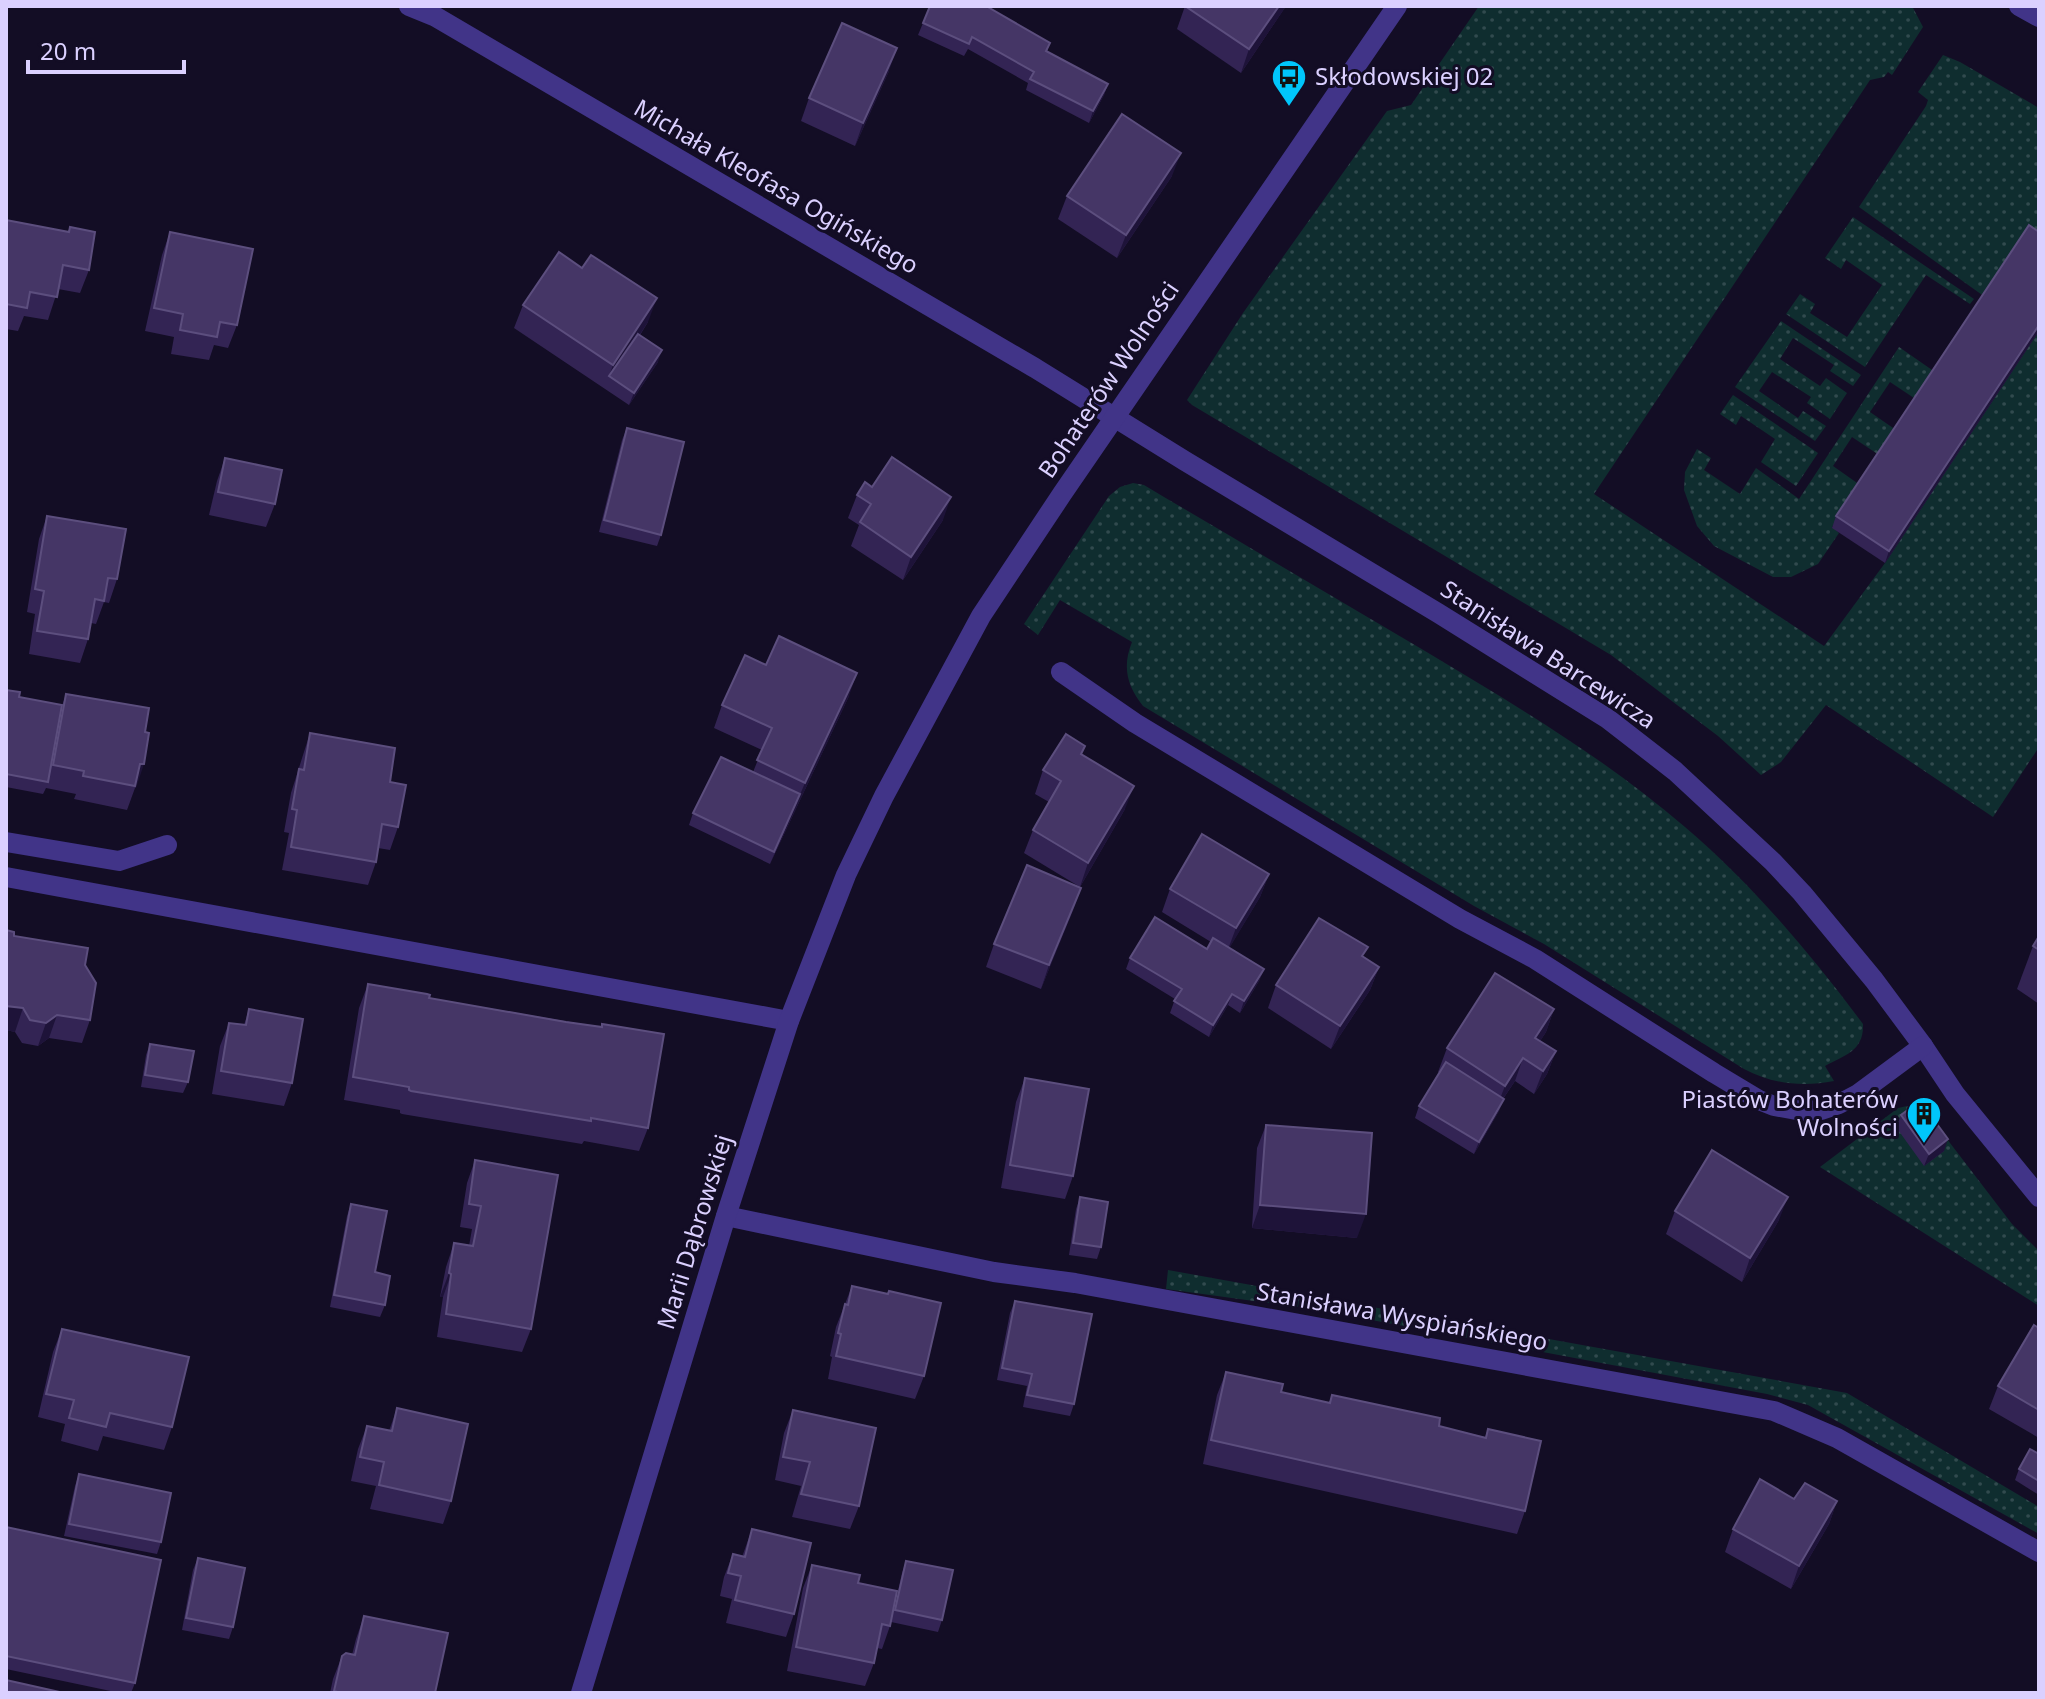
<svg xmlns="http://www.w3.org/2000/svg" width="2045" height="1699" viewBox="0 0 2045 1699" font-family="'Noto Sans',sans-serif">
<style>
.grass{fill:url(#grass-dots)}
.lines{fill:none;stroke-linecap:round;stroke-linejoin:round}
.minor{stroke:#413488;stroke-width:20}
.wall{fill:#332454}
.shaded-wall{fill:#1e1339}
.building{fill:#453666;stroke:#5c4e7e;stroke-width:2}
.labels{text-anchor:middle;stroke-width:6;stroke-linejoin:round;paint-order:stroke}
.poi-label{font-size:24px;fill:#dbd0ff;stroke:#130d25;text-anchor:start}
.street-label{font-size:24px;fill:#dbd0ff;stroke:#130d25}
</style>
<defs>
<pattern id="grass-dots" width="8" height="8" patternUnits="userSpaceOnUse" patternTransform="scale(2)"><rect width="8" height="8" fill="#0f2d2f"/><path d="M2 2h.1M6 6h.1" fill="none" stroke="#314a4e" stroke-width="1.8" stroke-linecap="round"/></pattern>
</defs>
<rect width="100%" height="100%" fill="#130d25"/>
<!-- grass -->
<g class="grass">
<path d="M1479,6H1912L1923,27L1892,75L1888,72L1884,77L1870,80L1594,494L1824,646L1885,563L2039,331V747L1993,817L1826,705L1781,762L1761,775L1718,736L1611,655L1192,405L1187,400L1243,313L1387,111L1411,105Z"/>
<path d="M1943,55L1960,62L2039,108V246L1985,297L1859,207L1926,106L1928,100L1918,92Z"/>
<path d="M1853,217L1974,299L1970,304L1926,275L1865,367L1786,314L1800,294L1815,304L1810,313L1847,337L1882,285L1846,260L1841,269L1825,258Z"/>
<path d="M1781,321L1861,375L1853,386L1830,371L1834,365L1793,338L1780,359L1820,386L1826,378L1847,393L1830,419L1807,403L1811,397L1772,372L1759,391L1798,418L1803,411L1826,426L1815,441L1735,387Z"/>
<path d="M1899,347L1935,372L1917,400L1890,382L1870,412L1896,430L1879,455L1852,437L1833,466L1860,485L1832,527L1839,533L1818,564L1791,577H1773L1714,546L1697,526L1684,490L1685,472L1697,449L1711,458L1704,470L1740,494L1756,468L1799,499Z"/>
<path d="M1733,395L1818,453L1796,486L1761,462L1775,439L1741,416L1736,425L1720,414Z"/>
<path d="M1133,483L1144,485L1164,497C1251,548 1338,600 1425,651C1515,705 1605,758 1685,827C1753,885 1810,953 1863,1024C1864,1051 1845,1055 1825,1066L1834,1081C1802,1087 1772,1084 1744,1069L1544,944L1474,906L1143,706C1127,686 1122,667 1132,642L1060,600L1038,635L1024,624L1109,496L1120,487Z"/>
<path d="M1912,1105L1924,1109L2012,1224L2039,1251V1306L1820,1167L1898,1108Z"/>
<path d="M1168,1270L1847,1393L2039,1507V1534L1808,1405L1767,1394L1313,1309L1166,1289Z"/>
</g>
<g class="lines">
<!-- minor -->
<g class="minor">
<path d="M409,6L436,17L1035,368L1185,461L1438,613L1608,719L1675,771L1773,862L1802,893L1874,980L1923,1046L1955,1094L2039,1197"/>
<path d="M2019,6L2039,17"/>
<path d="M1061,672L1135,723L1460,919L1535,959L1714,1073L1759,1100L1774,1106L1802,1111L1821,1110L1839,1104L1858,1094L1923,1046"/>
<path d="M6,842L119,861L167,845"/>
<path d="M6,877L789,1021"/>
<path d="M726,1216L994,1272L1075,1283L1774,1411L1837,1438L2039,1552"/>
<path d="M581,1693L726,1216L789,1021L846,875L884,796L981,616L1062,494L1397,6"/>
</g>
</g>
<!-- wall -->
<g class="wall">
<path d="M1185,6H1286L1241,73L1177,29Z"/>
<path d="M923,23L1050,43L1047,51L1108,84L1104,95L1089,123L1026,90L1028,83L968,49L964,56L918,35Z"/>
<path d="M889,71L855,146L801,121L809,98Z"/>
<path d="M1172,176L1117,258L1058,219L1067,196Z"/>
<path d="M6,220L68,232L70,227L89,270L80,293L58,289L48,320L24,316L18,331L6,329Z"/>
<path d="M170,232L237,325L228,348L214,345L209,360L171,354L174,337L145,331L162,255Z"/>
<path d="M2039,232V331L1885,563L1832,528L1836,516Z"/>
<path d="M523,305L648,322L640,335L658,362L629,405L514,328Z"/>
<path d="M627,428L661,535L657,546L599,532L622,440Z"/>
<path d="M225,458L275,504L266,527L209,515L217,481Z"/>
<path d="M872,487L943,520L903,580L851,546L859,525L848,518L857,495Z"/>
<path d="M47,516L117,579L109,603L104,602L96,624L91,623L88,639L80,663L29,654L35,614L27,612L39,539Z"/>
<path d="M766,665L849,696L770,864L689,825L693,813L753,772L762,750L714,728L722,705Z"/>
<path d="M6,690L19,697L62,706L66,694L136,788H135L127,810L74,799L76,794L46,788L43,794L6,787Z"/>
<path d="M310,733L390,782L398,827L390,850L378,848L376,862L368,885L282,870L289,833L284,832L291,793Z"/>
<path d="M1082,755L1125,809L1080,887L1024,853L1033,830L1049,802L1035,794L1043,770Z"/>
<path d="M1269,874L1260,897L1229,948L1264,969L1259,981L1240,1013L1228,1005L1209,1037L1170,1013L1175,999L1126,969L1130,958L1207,949L1211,942L1162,912L1170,889Z"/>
<path d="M1081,888L1041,989L986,967L994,944Z"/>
<path d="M6,930L14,936L85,965L90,1020L82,1043L49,1038L38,1046L22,1043L15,1032L6,1030Z"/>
<path d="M2039,936V1004L2017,989L2033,946Z"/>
<path d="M1364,958L1379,967L1370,990L1331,1049L1268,1008L1276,985Z"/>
<path d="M368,984L429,998L600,1027L602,1024L648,1128L639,1151L584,1141L582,1144L402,1114L400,1113V1110L344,1100L359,1008Z"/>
<path d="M249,1009L292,1083L284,1106L212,1094L220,1046L229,1023L244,1025Z"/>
<path d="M1554,1009L1546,1032L1540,1041L1556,1051L1547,1074L1534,1094L1515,1081L1503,1099L1499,1111L1474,1154L1415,1118L1419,1106L1440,1073L1438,1072L1447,1048Z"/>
<path d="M150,1044L188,1082L183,1093L141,1087L146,1055Z"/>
<path d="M1025,1078L1073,1176L1065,1199L1001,1188L1016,1102Z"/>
<path d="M1901,1115L1944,1151L1924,1166L1896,1127Z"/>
<path d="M1266,1125L1357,1238L1252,1228L1257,1148Z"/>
<path d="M475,1160L531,1329L522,1352L437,1337L443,1297H440L446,1267L454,1243L469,1246L472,1229L460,1227L467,1183Z"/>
<path d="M1080,1198L1101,1247L1097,1259L1069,1255L1076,1209Z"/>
<path d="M351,1204L385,1305L380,1317L330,1307L347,1216Z"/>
<path d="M1675,1211L1779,1220L1742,1282L1666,1234Z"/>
<path d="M852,1286L924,1376L915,1399L828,1379L832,1357L830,1356L836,1327Z"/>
<path d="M1015,1301L1074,1404L1070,1416L1023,1407L1027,1386L997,1380L1010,1313Z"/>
<path d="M2039,1328V1438L1989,1409L1998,1386Z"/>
<path d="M62,1329L172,1427L164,1450L103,1436L98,1451L61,1441L65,1424L38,1417L53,1352Z"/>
<path d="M1226,1372L1281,1392L1329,1403L1332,1395L1439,1426L1485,1437L1488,1429L1525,1511L1517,1534L1203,1464L1217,1395Z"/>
<path d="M397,1408L451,1501L443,1524L370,1509L376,1486L351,1481L358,1449L367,1426L389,1431Z"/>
<path d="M793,1410L859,1506L850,1529L792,1517L801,1486L775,1480L784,1433Z"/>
<path d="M2039,1454V1495L2015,1480L2019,1469Z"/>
<path d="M79,1474L161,1542L157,1554L64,1536L75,1486Z"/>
<path d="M1794,1499L1837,1501L1829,1524L1791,1589L1725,1552L1733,1529Z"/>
<path d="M6,1527L135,1683L131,1693H120L6,1669Z"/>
<path d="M752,1529L794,1614L786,1637L726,1623L732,1599L720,1596L724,1577L733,1554L742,1557Z"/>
<path d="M198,1558L233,1627L229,1639L182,1630L193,1570Z"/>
<path d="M906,1561L942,1620L938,1632L891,1622L902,1573Z"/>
<path d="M812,1565L858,1583L890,1626L882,1649L877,1648L874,1663L865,1686L787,1671L803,1588Z"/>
<path d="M364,1616L435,1693H330L333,1679L342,1656L352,1655L356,1639Z"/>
</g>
<!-- shaded-wall -->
<g class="shaded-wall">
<path d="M1279,6H1286L1241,73L1249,49Z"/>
<path d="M897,48L889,71L855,146L863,123Z"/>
<path d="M1108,84L1104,95L1089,123L1093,111Z"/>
<path d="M1181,153L1172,176L1117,258L1126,235Z"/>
<path d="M657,298L648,322L611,378L609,376L613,365Z"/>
<path d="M2039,325V331L1885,563L1889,551Z"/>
<path d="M662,350L658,362L629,405L634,393Z"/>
<path d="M951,497L943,520L903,580L911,557Z"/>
<path d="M857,673L849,696L770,864L805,783Z"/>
<path d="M140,764H144L136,788H135Z"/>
<path d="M1134,786L1125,809L1080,887L1088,863Z"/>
<path d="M1269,874L1260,897L1227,952L1236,928Z"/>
<path d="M1081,888L1073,911L1041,989L1049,965Z"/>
<path d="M1379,967L1370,990L1331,1049L1340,1026Z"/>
<path d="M1264,969L1259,981L1240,1013L1244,1001Z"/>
<path d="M1232,994L1228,1005L1209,1037L1213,1025Z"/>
<path d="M6,1006L23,1008L15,1032L6,1030Z"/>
<path d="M1554,1009L1546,1032L1527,1062L1535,1038Z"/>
<path d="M57,1015L49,1038L38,1046L46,1023Z"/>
<path d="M1556,1051L1547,1074L1534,1094L1543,1071Z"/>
<path d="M1523,1058L1515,1081L1496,1109L1505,1086Z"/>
<path d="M1504,1099L1499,1111L1474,1154L1479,1142Z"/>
<path d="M1948,1139L1944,1151L1924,1166L1929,1154Z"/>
<path d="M1788,1197L1779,1220L1742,1282L1750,1258Z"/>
<path d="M1260,1205L1366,1214L1357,1238L1252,1228Z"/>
<path d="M449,1273L451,1274L443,1297H440Z"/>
<path d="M1837,1501L1829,1524L1791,1589L1799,1566Z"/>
</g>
<!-- building -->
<g class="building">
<path d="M930,6H986L1050,43L1046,51L1108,84L1093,111L1030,79L1034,72L972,37L969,44L923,23Z"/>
<path d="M1185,6H1279L1249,49Z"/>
<path d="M842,23L897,48L863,123L809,98Z"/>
<path d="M1122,114L1181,153L1126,235L1067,196Z"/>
<path d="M6,220L69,232L70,227L95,232L89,270L63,265L57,297L30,292L27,308L6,304Z"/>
<path d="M2029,225L2039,232V325L1889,551L1836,516Z"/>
<path d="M170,232L253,249L237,325L220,322L217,337L180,330L183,314L154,308Z"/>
<path d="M559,252L582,268L591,255L657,298L613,365L523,305Z"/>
<path d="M638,334L662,350L634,393L609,376Z"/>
<path d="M627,428L684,442L661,535L604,520Z"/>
<path d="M892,457L951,497L911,557L860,522L871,504L857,495L865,482L872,487Z"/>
<path d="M225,458L282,470L275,504L218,492Z"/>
<path d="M47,516L126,529L117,579L108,578L104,601L95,599L88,639L37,631L44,591L35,589Z"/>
<path d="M779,636L857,673L805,783L757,760L772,728L722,705L745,655L766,665Z"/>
<path d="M6,690L20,692L19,697L62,705L48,782L6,774Z"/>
<path d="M66,694L149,708L145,732L149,733L144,764H140L135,786L83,776L84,771L53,765Z"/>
<path d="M310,733L395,748L390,782L406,785L398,827L382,824L376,862L291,847L297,810L292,809L299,769L304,770Z"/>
<path d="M1066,734L1085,746L1081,754L1134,786L1088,863L1033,830L1061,781L1043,770Z"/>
<path d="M721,757L800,794L774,852L693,813Z"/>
<path d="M1202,834L1269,874L1236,928L1170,889Z"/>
<path d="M1027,865L1081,888L1049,965L994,944Z"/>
<path d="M1155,917L1207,949L1213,938L1264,969L1244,1001L1232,994L1213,1025L1174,1001L1182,989L1130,958Z"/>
<path d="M1319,918L1368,947L1362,956L1379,967L1340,1026L1276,985Z"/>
<path d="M6,930L14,932V936L88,948L85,965L96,983L90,1020L57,1015L46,1023L30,1020L23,1008L6,1006Z"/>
<path d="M2039,936V950L2033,946Z"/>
<path d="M1495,973L1554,1009L1535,1038L1556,1051L1543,1071L1523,1058L1505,1086L1447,1048Z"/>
<path d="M368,984L427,994L430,995L429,998L566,1022L602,1027V1024L664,1034L648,1128L591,1118V1121L411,1091L409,1090V1087L353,1077Z"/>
<path d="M249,1009L303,1019L292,1083L221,1071L229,1023L246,1025Z"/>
<path d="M150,1044L194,1051L188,1082L145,1075Z"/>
<path d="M1446,1062L1504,1099L1479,1142L1419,1106Z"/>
<path d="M1025,1078L1089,1089L1073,1176L1010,1165Z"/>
<path d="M1920,1101L1948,1139L1929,1154L1901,1115Z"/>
<path d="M1266,1125L1372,1133L1366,1214L1260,1205Z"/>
<path d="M1712,1150L1788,1197L1750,1258L1675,1211Z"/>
<path d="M475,1160L558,1175L531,1329L446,1314L451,1274L449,1273L454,1243L473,1246L481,1206L469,1204Z"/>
<path d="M1080,1197L1108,1202L1101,1247L1073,1243Z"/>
<path d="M351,1204L387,1211L375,1272L390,1276L385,1305L334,1295Z"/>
<path d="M852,1286L888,1294L889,1291L941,1303L924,1376L836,1356L841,1334L838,1333L845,1304L848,1305Z"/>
<path d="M1015,1301L1092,1314L1074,1404L1027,1395L1032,1374L1002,1368Z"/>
<path d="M2034,1325L2039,1328V1410L1998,1386Z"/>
<path d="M62,1329L189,1357L172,1427L110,1413L106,1427L69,1418L74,1400L46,1394Z"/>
<path d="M1226,1372L1283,1384L1281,1392L1330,1403L1332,1395L1440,1418L1439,1426L1486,1438L1488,1429L1541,1441L1525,1511L1211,1440Z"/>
<path d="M397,1408L468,1424L451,1501L379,1485L384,1462L360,1457L367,1426L392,1431Z"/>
<path d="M793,1410L876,1428L859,1506L801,1494L810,1462L783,1457Z"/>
<path d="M2030,1449L2039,1454V1481L2019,1469Z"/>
<path d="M79,1474L171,1493L161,1542L69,1524Z"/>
<path d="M1760,1479L1794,1499L1805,1483L1837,1501L1799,1566L1733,1529Z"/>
<path d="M6,1527L161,1560L135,1683L6,1656Z"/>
<path d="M752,1529L811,1543L794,1614L735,1600L741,1576L728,1573L733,1554L745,1557Z"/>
<path d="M198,1558L245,1568L233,1627L186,1618Z"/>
<path d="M906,1561L953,1570L942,1620L895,1610Z"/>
<path d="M812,1565L860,1575L858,1583L897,1591L890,1626L882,1624L874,1663L796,1647Z"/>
<path d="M364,1616L448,1633L435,1693H341L334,1691L342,1656L346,1653L355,1655Z"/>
<path d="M6,1680L64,1693H6Z"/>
</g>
<!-- icons -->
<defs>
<symbol id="bus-pin" viewBox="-11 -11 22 30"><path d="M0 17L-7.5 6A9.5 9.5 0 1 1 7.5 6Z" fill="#00c6fb" stroke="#130d25"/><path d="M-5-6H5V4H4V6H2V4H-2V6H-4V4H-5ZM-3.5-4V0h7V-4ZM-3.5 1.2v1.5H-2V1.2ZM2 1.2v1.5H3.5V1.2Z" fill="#111"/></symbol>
<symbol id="building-pin" viewBox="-11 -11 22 30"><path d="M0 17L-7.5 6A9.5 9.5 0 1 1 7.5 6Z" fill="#00c6fb" stroke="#130d25"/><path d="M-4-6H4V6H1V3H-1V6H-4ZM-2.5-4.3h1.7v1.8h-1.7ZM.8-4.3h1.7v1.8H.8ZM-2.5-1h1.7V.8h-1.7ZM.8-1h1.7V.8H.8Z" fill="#111"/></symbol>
</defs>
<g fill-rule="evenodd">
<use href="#bus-pin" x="1269" y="57" width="40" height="54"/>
<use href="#building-pin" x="1904" y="1094" width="40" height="54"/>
</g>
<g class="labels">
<!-- poi labels -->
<g class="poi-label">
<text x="1315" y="85">Skłodowskiej 02</text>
<text x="1898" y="1108" text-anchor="end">Piastów Bohaterów<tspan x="1898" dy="28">Wolności</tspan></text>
</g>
<!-- street labels -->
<g class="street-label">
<text transform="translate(776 187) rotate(30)" y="8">Michała Kleofasa Ogińskiego</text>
<text transform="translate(1109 380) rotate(-56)" y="8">Bohaterów Wolności</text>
<text transform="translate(1548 655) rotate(33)" y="8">Stanisława Barcewicza</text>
<text transform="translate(695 1232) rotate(-73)" y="8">Marii Dąbrowskiej</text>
<text transform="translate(1402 1317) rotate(10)" y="8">Stanisława Wyspiańskiego</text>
</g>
</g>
<!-- border -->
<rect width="2045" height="1699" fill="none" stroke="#dbd0ff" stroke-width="16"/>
<!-- scale -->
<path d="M28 60v12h156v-12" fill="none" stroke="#dbd0ff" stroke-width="4"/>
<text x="40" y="60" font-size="24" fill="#dbd0ff" stroke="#130d25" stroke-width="6" paint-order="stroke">20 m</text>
</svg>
